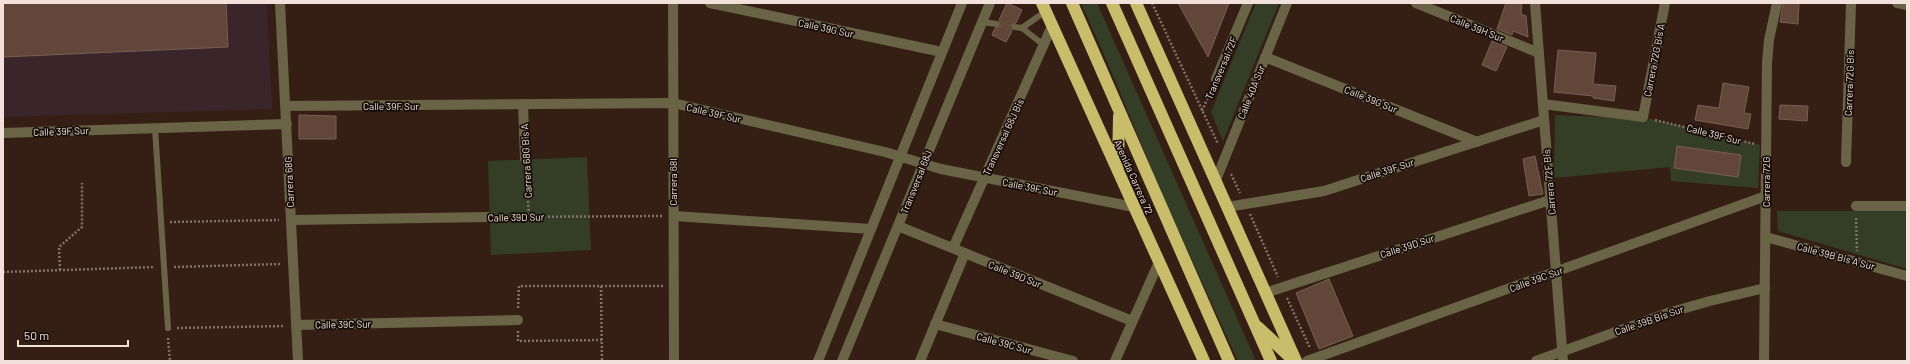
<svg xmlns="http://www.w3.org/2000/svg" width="1910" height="364" viewBox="0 0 1910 364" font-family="Barlow,sans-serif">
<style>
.industrial{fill:#3a262a}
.green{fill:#343e26}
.building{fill:#614639;stroke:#795f53}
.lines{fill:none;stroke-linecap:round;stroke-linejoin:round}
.path{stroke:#847068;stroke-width:2.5;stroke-dasharray:2 2;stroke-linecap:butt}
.lane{stroke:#696445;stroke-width:6}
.street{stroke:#696445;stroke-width:10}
.highway{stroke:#c9bc6b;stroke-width:12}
.labels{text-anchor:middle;stroke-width:3.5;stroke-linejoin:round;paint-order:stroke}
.street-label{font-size:10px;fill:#f1e1da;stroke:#150c07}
</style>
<rect width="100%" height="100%" fill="#351f15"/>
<!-- industrial -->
<path class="industrial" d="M3,3H267L272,109L3,117Z"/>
<!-- green -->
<g class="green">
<path d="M1081,3H1097L1256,361H1238L1164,199L1109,66Z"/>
<path d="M1256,3H1279L1223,141L1211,112Z"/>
<path d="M1555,115L1651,119L1760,145L1758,188L1671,181L1670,167L1554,178Z"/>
<path d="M587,157L591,250L491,255L488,161Z"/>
<path d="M1777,211H1907V269L1778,231Z"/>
</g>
<!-- building -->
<g class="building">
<path d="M3,3H226L228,47L3,57Z"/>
<path d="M1007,3L1022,10L1016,23L1010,25V28L1012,31L1006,42L992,35L995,28L1001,26V23L999,20Z"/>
<path d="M1178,3H1229L1208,57Z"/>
<path d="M1506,3H1522L1521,14L1526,16L1528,37L1513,31L1512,35L1497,29Z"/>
<path d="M1783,3H1799L1798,24L1780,22Z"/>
<path d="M1492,41L1507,47L1496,71L1482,65Z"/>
<path d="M1558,50L1596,53L1593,84L1616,86L1614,101L1593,98V96L1554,92Z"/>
<path d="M1723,83L1749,87L1744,113L1751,114L1748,129L1695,120L1698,105L1719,108Z"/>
<path d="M1780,105L1808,106L1807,121L1779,119Z"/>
<path d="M299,115L336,116V139H299Z"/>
<path d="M1677,146L1741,155L1738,177L1674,168Z"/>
<path d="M1535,156L1543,194L1529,196L1523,159Z"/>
<path d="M1329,279L1353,336L1319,349L1296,293Z"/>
</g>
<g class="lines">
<!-- path -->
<g class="path">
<path d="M1152,3L1218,144"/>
<path d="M1202,111L1212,88"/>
<path d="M1655,120L1755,144"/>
<path d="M526,169L529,216"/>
<path d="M1231,174L1240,193"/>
<path d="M1250,214L1278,277"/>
<path d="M500,217L663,216"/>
<path d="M1856,218L1857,251"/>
<path d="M170,222L279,220"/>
<path d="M174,267L281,264"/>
<path d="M60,270L59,247L82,227V183"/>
<path d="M3,272L155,267"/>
<path d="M601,286L602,361"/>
<path d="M1287,298L1310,348"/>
<path d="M518,308L519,286H663"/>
<path d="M177,328L284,326"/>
<path d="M518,331V341L602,340"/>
<path d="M168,338L170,361"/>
</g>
<!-- lane -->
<g class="lane">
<path d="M982,22L997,24"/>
<path d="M1014,27L1022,28L1045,46"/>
<path d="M1022,28L1046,11"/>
<path d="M155,128L168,328"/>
</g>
<!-- street -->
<g class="street">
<path d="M280,3L298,361"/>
<path d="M673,3L674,361"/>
<path d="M710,3L942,52"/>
<path d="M1416,3L1539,53"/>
<path d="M1535,3L1563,361"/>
<path d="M1897,3L1907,5"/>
<path d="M1265,57L1477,142"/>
<path d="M1216,79L1248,3"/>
<path d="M1543,104L1643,117L1665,3"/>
<path d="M523,105L525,159"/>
<path d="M286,106L673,103L885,152L941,169L1134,207"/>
<path d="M3,133L287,124"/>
<path d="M1846,162L1851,3"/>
<path d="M1216,180L1287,3"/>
<path d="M1856,206H1907"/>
<path d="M1227,207L1324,191L1544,120"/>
<path d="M674,216L871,229"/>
<path d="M291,220L490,217"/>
<path d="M898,226L1132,321"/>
<path d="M1766,237L1907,276"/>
<path d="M953,248L1052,26"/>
<path d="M1265,293L1550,200"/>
<path d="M935,324L1073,361"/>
<path d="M296,325L518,320"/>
<path d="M818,361L962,3"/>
<path d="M842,361L990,3"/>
<path d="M920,361L965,253"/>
<path d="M1115,361L1159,262"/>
<path d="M1307,361L1766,196"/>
<path d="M1536,361L1668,313L1710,301L1765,288"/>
<path d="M1764,361L1767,63L1769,40L1777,3"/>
</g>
<!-- highway -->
<g class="highway">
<path d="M1042,3L1204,361"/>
<path d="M1072,3L1229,361"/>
<path d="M1112,3L1271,361"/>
<path d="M1136,3L1296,361"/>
<path d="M1118,167L1119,116"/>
<path d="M1258,327L1293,360"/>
</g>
</g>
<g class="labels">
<!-- street labels -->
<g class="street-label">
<text transform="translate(826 28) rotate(12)" y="4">Calle 39G Sur</text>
<text transform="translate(1477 28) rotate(22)" y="4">Calle 39H Sur</text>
<text transform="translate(1654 60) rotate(-79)" y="4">Carrera 72G Bis A</text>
<text transform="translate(1221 68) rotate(-67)" y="4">Transversal 72F</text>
<text transform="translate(1849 83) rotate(-88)" y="4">Carrera 72G Bis</text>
<text transform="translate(1251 92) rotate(-68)" y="4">Calle 40A Sur</text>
<text transform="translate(1371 99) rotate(22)" y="4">Calle 39G Sur</text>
<text x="391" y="110">Calle 39F Sur</text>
<text transform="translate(714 113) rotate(13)" y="4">Calle 39F Sur</text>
<text transform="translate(61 131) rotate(-2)" y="4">Calle 39F Sur</text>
<text transform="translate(1714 134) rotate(14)" y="4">Calle 39F Sur</text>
<text transform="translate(1003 137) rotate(-65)" y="4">Transversal 68J Bis</text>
<text transform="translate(526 161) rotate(-93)" y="4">Carrera 68G Bis A</text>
<text transform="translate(1387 170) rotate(-18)" y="4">Calle 39F Sur</text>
<text transform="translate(1134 177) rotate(66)" y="4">Avenida Carrera 72</text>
<text transform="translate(289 182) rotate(-93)" y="4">Carrera 68G</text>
<text transform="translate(673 182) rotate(-90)" y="4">Carrera 68I</text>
<text transform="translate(916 182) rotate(-68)" y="4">Transversal 68J</text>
<text transform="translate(1549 182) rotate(-95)" y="4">Carrera 72F Bis</text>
<text transform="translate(1766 182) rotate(-90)" y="4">Carrera 72G</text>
<text transform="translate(1030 187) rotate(11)" y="4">Calle 39F Sur</text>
<text transform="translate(516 217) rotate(-1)" y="4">Calle 39D Sur</text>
<text transform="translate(1407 246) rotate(-18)" y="4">Calle 39D Sur</text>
<text transform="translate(1836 256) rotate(15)" y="4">Calle 39B Bis A Sur</text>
<text transform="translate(1015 274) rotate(22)" y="4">Calle 39D Sur</text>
<text transform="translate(1536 279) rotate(-20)" y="4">Calle 39C Sur</text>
<text transform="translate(1649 320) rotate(-19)" y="4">Calle 39B Bis Sur</text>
<text transform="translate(343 324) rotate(-1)" y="4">Calle 39C Sur</text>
<text transform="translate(1004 343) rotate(15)" y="4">Calle 39C Sur</text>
</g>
</g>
<!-- border -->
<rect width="1910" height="364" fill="none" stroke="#f1e1da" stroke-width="8"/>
<!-- scale -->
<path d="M18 340v6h110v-6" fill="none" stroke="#f1e1da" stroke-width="2"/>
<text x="24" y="340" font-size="12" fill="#f1e1da" stroke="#150c07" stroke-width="3" paint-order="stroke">50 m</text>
</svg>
